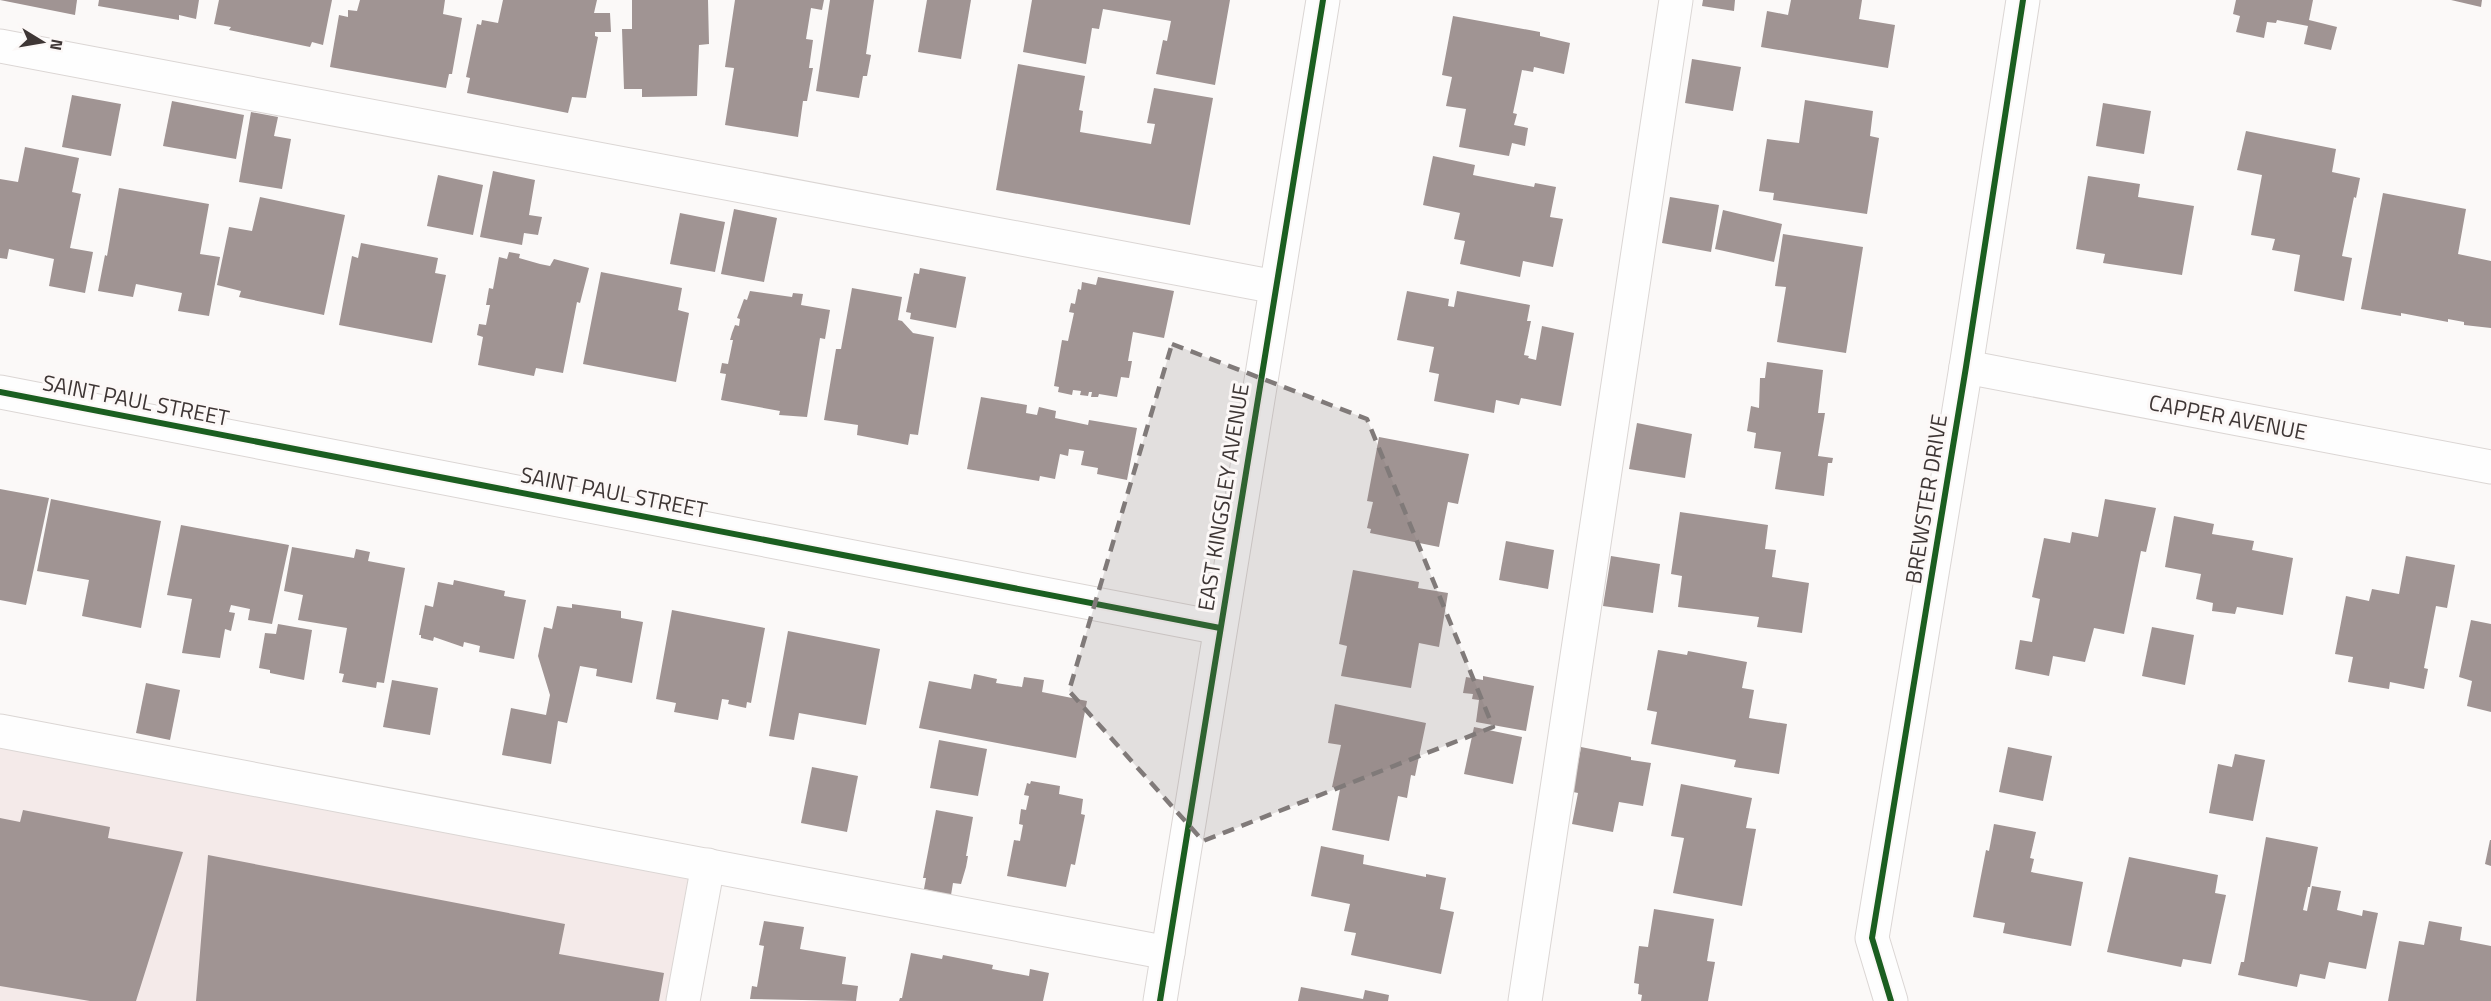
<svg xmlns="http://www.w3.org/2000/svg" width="2491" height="1001" viewBox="0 0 2491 1001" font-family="'Titillium Web',sans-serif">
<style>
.built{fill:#f4eae9}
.building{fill:#a09493}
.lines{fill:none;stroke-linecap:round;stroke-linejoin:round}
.minor-casing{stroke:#dbd6d4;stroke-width:35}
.minor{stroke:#fefefe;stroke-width:33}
.cycleway-casing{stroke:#fcf8f7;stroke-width:10}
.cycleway{stroke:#1b5e20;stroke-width:6}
.marked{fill:#807a79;fill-opacity:0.2;stroke:#807a79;stroke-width:4.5;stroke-dasharray:12 8;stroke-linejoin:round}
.labels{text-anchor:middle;stroke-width:6;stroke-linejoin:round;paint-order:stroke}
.street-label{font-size:22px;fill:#3e3635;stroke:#fcf8f7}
</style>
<rect width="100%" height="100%" fill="#fbf9f8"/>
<!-- built -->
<path class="built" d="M0,746L694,875L670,1001H0Z"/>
<!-- building -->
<g class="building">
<path d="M0,0H77L75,15Z"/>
<path d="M99,0H199L196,19L179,15V20L98,6Z"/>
<path d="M219,0H332L323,45L312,42L310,47L229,30L231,27L214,24Z"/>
<path d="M360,0H445L443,14L462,18L452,74H449L446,88L330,67L339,15L348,17V10L357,11Z"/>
<path d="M503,0H597L594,13H610L611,32H595V36L598,37L586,98L572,97L568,113L467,93L470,78L466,77L477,24L481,25L482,20L498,23Z"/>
<path d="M632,0H708L709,44L699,45L697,96L642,97V89H624L622,29H632Z"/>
<path d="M735,0H824L822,10L811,8L806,39L813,40L809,68H813L807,101H803L798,137L725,125L734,68L725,67Z"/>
<path d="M830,0H874L866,54L871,55L867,76H863L859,98L816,91Z"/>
<path d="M927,0H971L961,59L918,52Z"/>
<path d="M1032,0H1230L1215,85L1156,74L1163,40L1167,41L1171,21L1103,9L1099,29L1092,28L1086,64L1023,52Z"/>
<path d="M1703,0H1735L1734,11L1702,6Z"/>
<path d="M1791,0H1862L1859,19L1895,25L1888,68L1761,47L1767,11L1788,15Z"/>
<path d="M2236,0H2313L2309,20L2337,27L2331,50L2304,44L2308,26L2277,20L2276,23L2267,22L2264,38L2236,32L2240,16L2233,14Z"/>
<path d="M2451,0H2482L2481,7Z"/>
<path d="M1453,16L1540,32V36L1570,43L1564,74L1534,67L1533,72L1522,70L1513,113L1517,114L1514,125L1528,128L1525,146L1512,143L1509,156L1459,147L1466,109L1446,106L1452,77L1442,75Z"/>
<path d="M1692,59L1741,67L1733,111L1685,103Z"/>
<path d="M1018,64L1085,76L1079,110L1083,111L1080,132L1151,144L1155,124L1147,123L1154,88L1213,98L1190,225L996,190Z"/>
<path d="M72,95L121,104L111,156L62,147Z"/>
<path d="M1805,100L1873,111L1870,136L1879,138L1867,214L1773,200L1774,193L1759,191L1767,139L1799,143Z"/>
<path d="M172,101L244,115L236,159L163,146Z"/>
<path d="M2103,103L2151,111L2144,154L2096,146Z"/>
<path d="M251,112L278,117L274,136L291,139L282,189L239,182Z"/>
<path d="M2246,131L2336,149L2332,172L2360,178L2356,198L2354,197L2342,256L2352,258L2344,301L2294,291L2300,255L2272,250L2275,239L2251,235L2262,175L2237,170Z"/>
<path d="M25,147L79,158L72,192L81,194L70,248L93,252L85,293L49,286L54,259L9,249L7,259L0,258V179L18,182Z"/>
<path d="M1433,156L1475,165L1473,175L1534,187L1535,183L1556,187L1550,217L1563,219L1553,267L1523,261L1520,277L1460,264L1465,241L1454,239L1460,213L1423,205Z"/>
<path d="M493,171L535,180L529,215L542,217L538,235L524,233L522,245L480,237Z"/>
<path d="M438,175L483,185L473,235L427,226Z"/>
<path d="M2088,176L2140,184L2138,197L2194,206L2182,275L2103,263L2105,254L2076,249Z"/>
<path d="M119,188L209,204L200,254L220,257L209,316L178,311L182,293L136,284L133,297L98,291L105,255L107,256Z"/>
<path d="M2383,193L2466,209L2458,254L2491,261V328L2464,325V322L2448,319V322L2401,313V316L2361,309Z"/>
<path d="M260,197L345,215L324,315L239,297L241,291L217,285L229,227L252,231Z"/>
<path d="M1670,197L1719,205L1711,252L1662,243Z"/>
<path d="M734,209L777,218L764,282L721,274Z"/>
<path d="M1723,210L1782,224L1774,262L1715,249Z"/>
<path d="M680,213L725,222L715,272L670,264Z"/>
<path d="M1783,234L1863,247L1846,353L1777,342L1786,287L1775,286Z"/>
<path d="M361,243L438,258L435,273L446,275L432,343L339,325L352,256L358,258Z"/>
<path d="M509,252L520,254L519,258L540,264L550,266L554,259L589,268L580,303L577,302L563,373L536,368L534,376L478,365L483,337L477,335L479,324L486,325L490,305H486L489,288L493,289L499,257L507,259Z"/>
<path d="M920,268L966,277L956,328L910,319L911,313L906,312L914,273L919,274Z"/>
<path d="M601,272L682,288L678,310L689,313L676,382L583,364Z"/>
<path d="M1098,277L1174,291L1164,338L1133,332L1128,361H1132L1129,378L1121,377L1117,397L1099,394L1098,397H1091L1092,392H1089L1088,396L1080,395L1081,391L1073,390L1072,395L1058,392L1059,387L1054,386L1062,340L1068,341L1074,313L1069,312L1071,303L1075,304L1078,289L1081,290L1082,282L1096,285Z"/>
<path d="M852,288L902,297L898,320L902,321L913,333L934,337L918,435L910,434L908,445L857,435L858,425L824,420L836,349H841Z"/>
<path d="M750,291L792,297L793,293L803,294L801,305L830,310L825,339L820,338L807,417L779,415L780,411L721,400L726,374L720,373L722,363L728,364L733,340H730L732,333L735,325L739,326L740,319L737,318L744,299L747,300Z"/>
<path d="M1407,291L1449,299L1448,306L1454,307L1457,291L1530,305L1527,321H1531L1524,355L1529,356L1528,358L1536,360L1542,326L1574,333L1561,406L1521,398L1519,405L1496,400L1494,413L1434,401L1439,374L1429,372L1434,347L1397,340Z"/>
<path d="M1767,362L1823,370L1818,413H1825L1818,456L1833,458L1832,463H1828L1824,496L1775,489L1781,452L1754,448L1756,433L1747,431L1751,406L1759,408L1760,378H1765Z"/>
<path d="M981,397L1027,405L1026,413L1037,415L1039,407L1056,411L1055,418L1088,425L1089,420L1137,428L1127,480L1097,474L1098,468L1081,465L1084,451L1069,449L1068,456L1060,454L1055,479L1040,476L1039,481L967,469Z"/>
<path d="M1637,423L1692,434L1685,478L1629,469Z"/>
<path d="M1379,437L1469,454L1458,504L1448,502L1439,547L1370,533L1371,529L1367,528L1373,502L1367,501Z"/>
<path d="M0,489L49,498L26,605L0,600Z"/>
<path d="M51,499L161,521L141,628L82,616L89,580L37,571Z"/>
<path d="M2105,499L2156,508L2146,552L2141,551L2124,634L2094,628L2085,662L2053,656L2049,676L2015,669L2020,640L2032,642L2040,599L2032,597L2044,538L2070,543L2072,532L2098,537Z"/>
<path d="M1680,512L1768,525L1765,549L1776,550L1772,577L1809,583L1802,633L1757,627L1759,617L1678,607L1682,576L1671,574Z"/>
<path d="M2174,516L2214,524L2212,534L2254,541L2252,550L2293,558L2283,615L2237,607L2235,614L2212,611L2213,603L2196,599L2201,574L2165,567Z"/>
<path d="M181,525L289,545L272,624L248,620L250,609L231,605L229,612L235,613L231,631L225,629L220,658L182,653L192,599L167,595Z"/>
<path d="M1506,541L1554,550L1548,589L1499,580Z"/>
<path d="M292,547L354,558L356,549L370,552L368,561L405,568L384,683L377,682L376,688L342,682L344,674L339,673L347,628L298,620L303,595L284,591Z"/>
<path d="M1611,556L1660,564L1653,613L1603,606Z"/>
<path d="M2406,556L2455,565L2447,608L2436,606L2424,668L2428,669L2424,689L2390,682L2389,689L2348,682L2353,657L2335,654L2346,596L2369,601L2372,589L2399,594Z"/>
<path d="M1353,570L1419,582L1418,588L1448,593L1439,647L1419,643L1411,688L1341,676L1347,646L1339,644Z"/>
<path d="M454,580L505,591L504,596L526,600L514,659L479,652L480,646L464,642L463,647L434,637L433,641L421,638V635H419L425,605L433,607L438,582L453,585Z"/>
<path d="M572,604L621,611V618L643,622L632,683L596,676L597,669L580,666L567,723L558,721L551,764L502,755L511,708L546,715L550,695L538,656L544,627L552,629L557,606L572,608Z"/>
<path d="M672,610L765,628L751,703L747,702L746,708L728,704L729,700L722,699L718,720L674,712L676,703L656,699Z"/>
<path d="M2471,620L2491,624V712L2467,706L2472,681L2459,677Z"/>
<path d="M278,624L312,630L304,680L270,673V670L259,668L265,633L276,634Z"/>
<path d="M2152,627L2194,635L2185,685L2142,676Z"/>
<path d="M788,631L880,649L866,725L799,713L794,740L769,736Z"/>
<path d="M1658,650L1687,655L1688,651L1747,662L1742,688L1754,690L1749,718L1787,724L1779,774L1734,767L1736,760L1651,744L1657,712L1647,710Z"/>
<path d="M974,674L997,679L996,683L1022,687L1024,677L1044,680L1042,692L1087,701L1076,758L919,728L929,681L971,689Z"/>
<path d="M1483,676L1534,686L1526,731L1476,722L1479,700L1472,699L1473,694L1463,693L1466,677L1483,680Z"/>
<path d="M392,680L438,688L430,735L383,727Z"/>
<path d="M146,683L180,690L170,740L136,733Z"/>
<path d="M1335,704L1426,723L1415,776L1411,775L1407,798L1398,796L1389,841L1332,830L1340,789L1332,787L1341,745L1328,743Z"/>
<path d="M1474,727L1522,737L1513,784L1464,774Z"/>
<path d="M939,740L987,749L978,796L930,788Z"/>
<path d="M1581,747L1631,757V760L1651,763L1643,806L1619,802L1613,832L1572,824L1578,793L1573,792Z"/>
<path d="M2008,747L2052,756L2043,801L1999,792Z"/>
<path d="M2235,754L2265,760L2253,821L2209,813L2218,764L2232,767Z"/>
<path d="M812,767L858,776L847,832L801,823Z"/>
<path d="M1031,781L1060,786L1059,794L1083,799L1081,814L1085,815L1075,865L1071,864L1066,887L1007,876L1014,840L1020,841L1023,825L1019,824L1021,809L1026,810L1029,796L1024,795L1027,783L1030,784Z"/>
<path d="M1681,784L1752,798L1746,828L1756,829L1742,906L1673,893L1684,838L1671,836Z"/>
<path d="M23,810L110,827L108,838L183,852L136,1001H90L0,986V818L20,822Z"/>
<path d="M936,810L973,817L966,856H968L966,867L961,884L953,883L951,895L924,889L926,878H923Z"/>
<path d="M1994,824L2036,832L2030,858L2034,859L2031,872L2083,882L2071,946L2003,933L2005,923L1973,917L1986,850L1989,851Z"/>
<path d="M2266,837L2318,847L2310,887H2308L2303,910L2307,911L2312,886L2341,891L2337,910L2362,916L2363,910L2378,913L2366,969L2329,962L2325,979L2300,974L2297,987L2238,975L2241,962H2244Z"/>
<path d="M2490,840H2491V866L2485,864Z"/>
<path d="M1321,846L1364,855L1363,864L1426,877V874L1446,878L1440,909L1454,912L1441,974L1351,955L1356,933L1344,931L1350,904L1311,896Z"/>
<path d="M208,855L565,924L559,954L664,973L659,1001H196Z"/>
<path d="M2129,857L2218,875L2215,893L2226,895L2211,964L2183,959L2181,967L2107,952Z"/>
<path d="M1654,909L1714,919L1707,961L1715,962L1708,1001H1641L1642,995L1638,994L1639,984L1634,983L1639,946L1648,947Z"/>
<path d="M764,921L804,927L800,949L846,957L842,984L858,986L856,1001L750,999L752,986L757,987L764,946L759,945Z"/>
<path d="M2429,921L2462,927L2460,940L2491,946V1001H2388L2399,941L2424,945Z"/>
<path d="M911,953L942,959L943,955L993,965L992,969L1029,976L1030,969L1049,973L1043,1001H899L900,998H902Z"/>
<path d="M1301,987L1363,999L1365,990L1389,995L1388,1001H1298Z"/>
</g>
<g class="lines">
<defs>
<g id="minor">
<path d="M0,46L1276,287"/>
<path d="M1966,367L2491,467"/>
<path d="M0,392L1220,628"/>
<path d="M0,731L1168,953"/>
<path d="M683,1001L708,865"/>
<path d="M1160,1001L1323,0"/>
<path d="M1525,1001L1676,0"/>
<path d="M1891,1001L1872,938L1966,367L2023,0"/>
</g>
</defs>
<!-- minor casing -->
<use href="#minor" class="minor-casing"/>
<!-- minor -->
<use href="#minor" class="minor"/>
<defs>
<g id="cycleway">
<path d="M0,392L1220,628"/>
<path d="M1160,1001L1323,0"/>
<path d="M1891,1001L1872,938L1966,367L2023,0"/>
</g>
</defs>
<!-- cycleway casing -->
<use href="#cycleway" class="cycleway-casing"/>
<!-- cycleway -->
<use href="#cycleway" class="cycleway"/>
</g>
<!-- marked area -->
<path class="marked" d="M1172,344L1367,419L1493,727L1203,841L1069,691Z"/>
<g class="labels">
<!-- street labels -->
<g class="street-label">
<text transform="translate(136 400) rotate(11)" y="8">SAINT PAUL STREET</text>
<text transform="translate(2228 417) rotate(11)" y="8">CAPPER AVENUE</text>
<text transform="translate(614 492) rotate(11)" y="8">SAINT PAUL STREET</text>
<text transform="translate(1223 497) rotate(-81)" y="8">EAST KINGSLEY AVENUE</text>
<text transform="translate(1926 499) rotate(-81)" y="8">BREWSTER DRIVE</text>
</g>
</g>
<!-- north arrow -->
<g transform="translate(42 42) rotate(101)" stroke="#fcf8f7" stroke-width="4.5" paint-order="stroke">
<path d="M0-4.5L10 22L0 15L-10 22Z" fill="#3e3635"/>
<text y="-9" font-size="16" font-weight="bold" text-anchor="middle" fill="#3e3635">N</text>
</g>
</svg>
